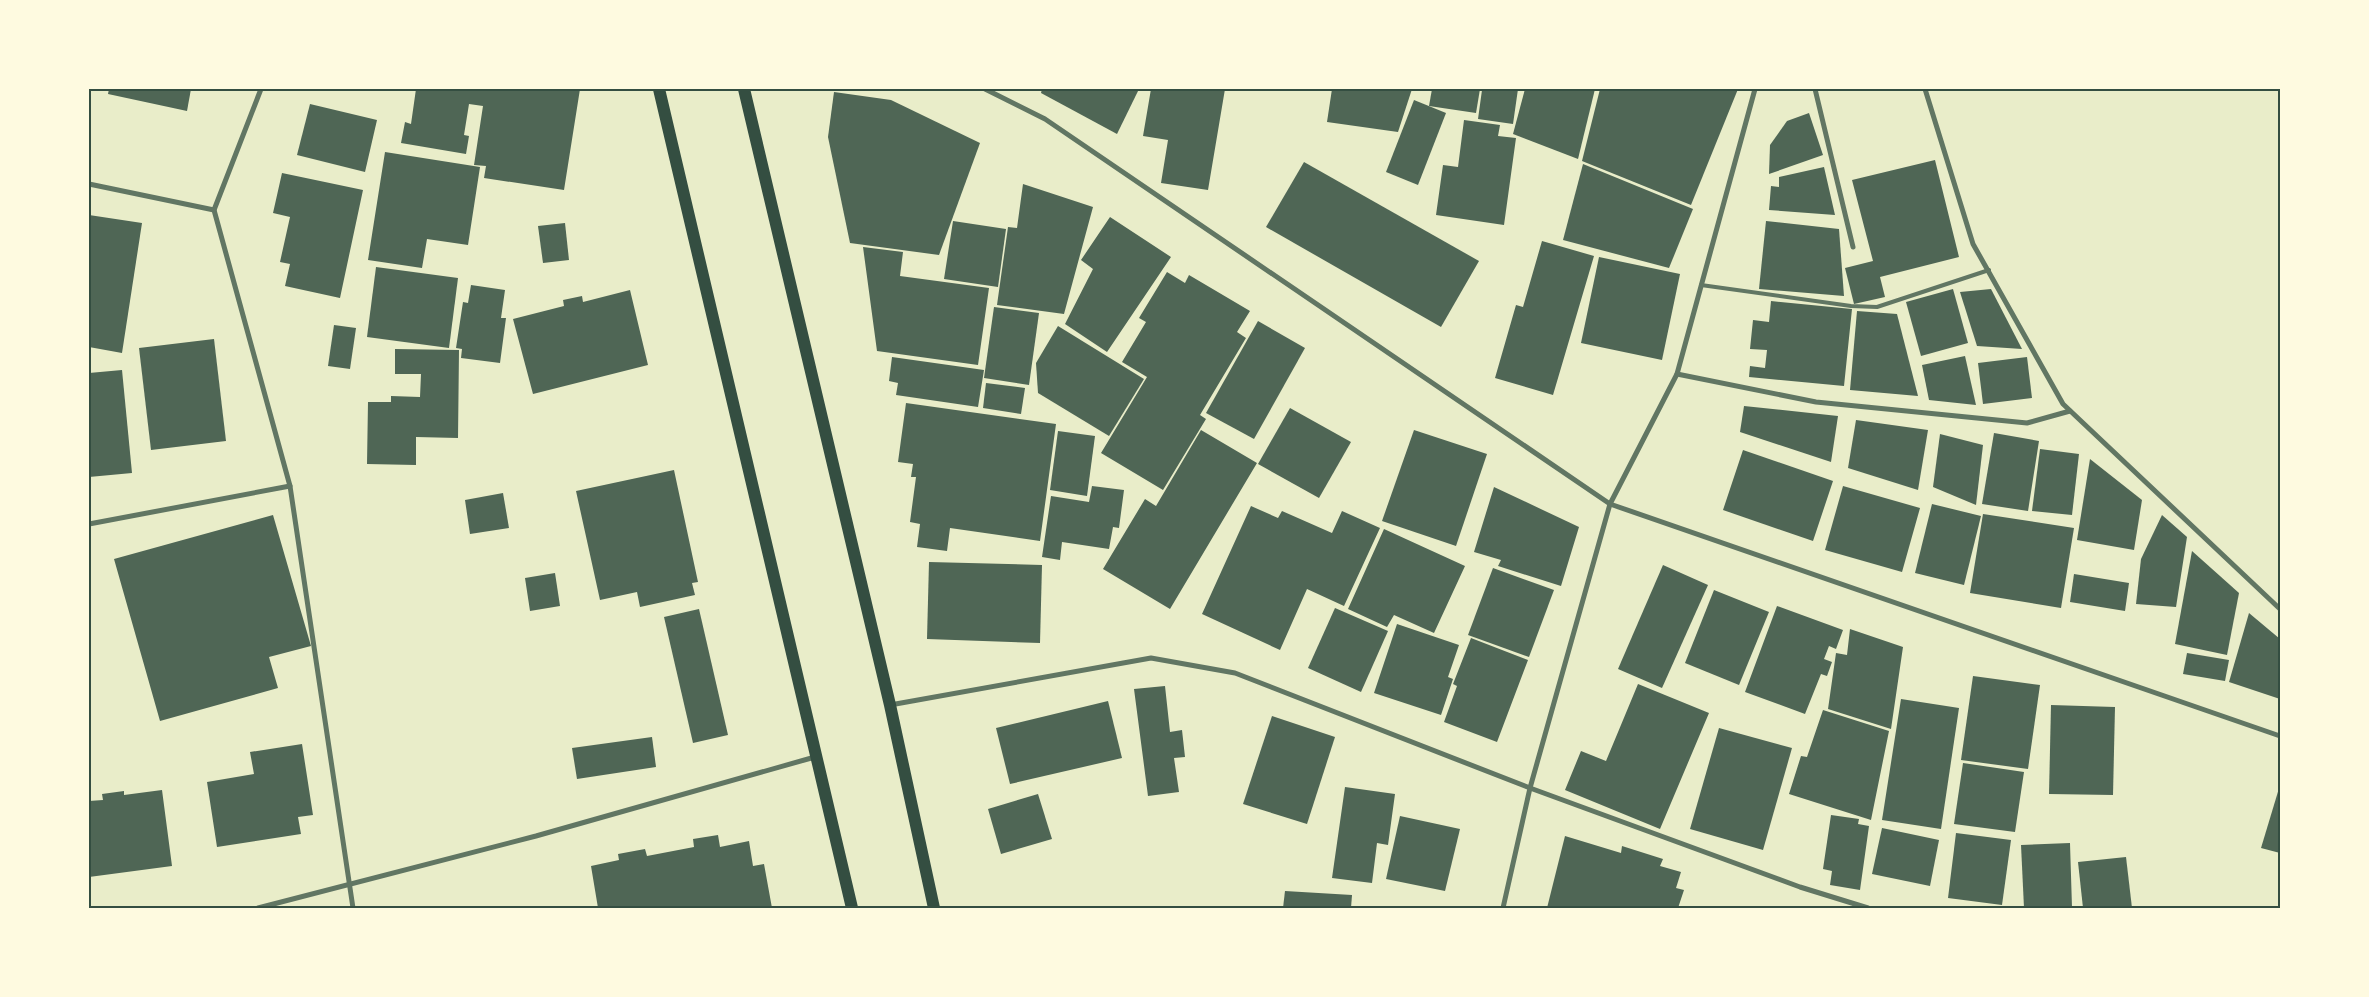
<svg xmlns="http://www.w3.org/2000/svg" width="2369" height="997" viewBox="0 0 2369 997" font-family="'Fira Sans Condensed',sans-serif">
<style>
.building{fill:#4f6655}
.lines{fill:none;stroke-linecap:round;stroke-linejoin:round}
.service{stroke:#617663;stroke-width:4}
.minor{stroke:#617663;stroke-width:5}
.primary{stroke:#344e41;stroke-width:12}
.neatline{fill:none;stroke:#344e41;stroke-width:2}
</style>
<rect width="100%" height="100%" fill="#e9edc9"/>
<!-- building -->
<g class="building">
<path d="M109,89H191L187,111L108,94Z"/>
<path d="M416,89H580L564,190L484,178L486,166L474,165L483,106L469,104L464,135L469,136L466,154L401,143L405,122L411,124Z"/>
<path d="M1042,89H1139L1117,134L1041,93Z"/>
<path d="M1151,89H1225L1208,190L1161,183L1168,140L1143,136Z"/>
<path d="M1332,89H1412L1398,132L1327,122Z"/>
<path d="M1432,89H1480L1476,113L1429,106Z"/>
<path d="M1487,89H1518L1513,124L1478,119L1482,90L1486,91Z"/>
<path d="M1525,89H1595L1578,159L1513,134Z"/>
<path d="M1600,89H1738L1691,205L1582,161Z"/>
<path d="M834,92L891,100L980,143L939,255L850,243L828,137Z"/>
<path d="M1414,100L1446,113L1418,185L1386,172Z"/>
<path d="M310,104L377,120L365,172L297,155Z"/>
<path d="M1809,113L1823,155L1769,174L1770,145L1787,121Z"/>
<path d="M1464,120L1500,125L1498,136L1516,138L1504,225L1436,215L1443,165L1458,167Z"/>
<path d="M385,152L480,167L468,245L427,239L422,268L368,260Z"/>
<path d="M1935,160L1959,257L1880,277L1885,297L1854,304L1845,268L1873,261L1852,180Z"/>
<path d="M1304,162L1479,261L1441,327L1266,227Z"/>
<path d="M1583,164L1693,209L1669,268L1563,240Z"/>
<path d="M1824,167L1835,215L1769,210L1771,186L1779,187V177Z"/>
<path d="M282,173L363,190L340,298L285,286L290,264L280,262L290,217L273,213Z"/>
<path d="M1023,184L1093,207L1064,314L997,305L1008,227L1017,228Z"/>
<path d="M89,215L142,223L122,353L89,347Z"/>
<path d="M1110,217L1171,257L1107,352L1065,324L1093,269L1081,260Z"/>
<path d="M953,221L1006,229L998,287L944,279Z"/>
<path d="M1766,221L1839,229L1844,296L1759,289Z"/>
<path d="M565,223L569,260L543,263L538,226Z"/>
<path d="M1542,241L1594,256L1553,395L1495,378L1516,305L1523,307Z"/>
<path d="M863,247L903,252L900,276L989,288L978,365L877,351Z"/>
<path d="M1599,257L1680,274L1662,360L1581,343Z"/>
<path d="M376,267L458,278L449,348L367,337Z"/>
<path d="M1167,272L1185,283L1189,275L1250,311L1237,332L1246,338L1200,415L1206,419L1163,490L1101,453L1147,377L1122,362L1146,322L1139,318Z"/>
<path d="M471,285L505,290L501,318H506L500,363L461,358L462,349L456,348L463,302L468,303Z"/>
<path d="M1953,289L1968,343L1921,356L1906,302Z"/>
<path d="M1991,289L2022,349L1977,346L1960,292Z"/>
<path d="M630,290L648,365L533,394L513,319L564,306L563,300L582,296L583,302Z"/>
<path d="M1771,301L1852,309L1844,386L1749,377L1750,366L1765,368L1767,350L1750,349L1753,320L1769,322Z"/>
<path d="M994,307L1039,313L1029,385L984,378Z"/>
<path d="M1857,311L1897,314L1918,396L1850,390Z"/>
<path d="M1258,321L1305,348L1254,439L1206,413Z"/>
<path d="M334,325L356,328L350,369L328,366Z"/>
<path d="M1058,326L1144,379L1109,436L1038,393L1036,363Z"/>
<path d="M214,339L226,441L151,450L139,348Z"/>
<path d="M395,349L459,350L458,438L416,437V465L367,464L368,402H391V396L420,397L421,374H395Z"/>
<path d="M1965,356L1976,405L1929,400L1922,365Z"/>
<path d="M892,357L984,370L978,407L896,395L898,383L889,381Z"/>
<path d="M2027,357L2032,398L1983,404L1978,363Z"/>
<path d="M122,370L132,473L89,477V373Z"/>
<path d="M986,383L1025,388L1021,414L983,408Z"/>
<path d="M906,403L1056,424L1040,541L950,528L947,551L917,547L920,524L910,522L916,477H911L913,464L898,462Z"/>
<path d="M1744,406L1838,416L1831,462L1740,432Z"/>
<path d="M1290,408L1351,442L1319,498L1258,464Z"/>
<path d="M1856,420L1928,430L1918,490L1848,468Z"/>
<path d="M1201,430L1257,463L1170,609L1103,569L1145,499L1156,506Z"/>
<path d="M1414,430L1487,454L1456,546L1382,521Z"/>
<path d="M1058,431L1095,436L1087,496L1050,490Z"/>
<path d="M1994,433L2039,441L2028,511L1982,504Z"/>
<path d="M1940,434L1983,445L1976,505L1933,487Z"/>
<path d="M2040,449L2079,454L2072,515L2032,511Z"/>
<path d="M1743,450L1833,481L1813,541L1723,510Z"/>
<path d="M2090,459L2142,500L2134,550L2077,540Z"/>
<path d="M674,470L698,582L692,583L695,595L640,607L637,592L600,600L576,491Z"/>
<path d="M1092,486L1124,490L1119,528L1113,527L1109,549L1062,542L1060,560L1042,557L1051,496L1089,502Z"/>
<path d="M1843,486L1920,508L1902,572L1825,550Z"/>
<path d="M1494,487L1579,527L1561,586L1498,566L1501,560L1474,552Z"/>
<path d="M503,493L509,528L470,534L465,500Z"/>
<path d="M1932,504L1981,516L1964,585L1915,573Z"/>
<path d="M1251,506L1278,518L1282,511L1332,533L1342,511L1380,528L1344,606L1307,589L1280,650L1202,614Z"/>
<path d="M1983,514L2074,528L2061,608L1970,593Z"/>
<path d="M273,515L311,646L269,657L278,688L160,721L114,559Z"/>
<path d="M2162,515L2187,537L2176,607L2136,604L2141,559Z"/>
<path d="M1384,529L1465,566L1434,633L1394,615L1387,627L1348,609Z"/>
<path d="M2192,551L2239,593L2227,655L2175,644Z"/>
<path d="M929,562L1042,565L1040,643L927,639Z"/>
<path d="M1663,565L1708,585L1662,688L1618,669Z"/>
<path d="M1493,568L1554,590L1529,657L1468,635Z"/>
<path d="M555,573L560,606L530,611L525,578Z"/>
<path d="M2074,574L2129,583L2125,611L2070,602Z"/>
<path d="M1714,590L1769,612L1739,685L1685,663Z"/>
<path d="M1777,606L1843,630L1836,649L1829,646L1824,659L1832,662L1827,676L1821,674L1805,714L1745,692Z"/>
<path d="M1335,608L1388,631L1361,692L1308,668Z"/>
<path d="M699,609L728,735L693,743L664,617Z"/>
<path d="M2249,613L2280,639V699L2229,682Z"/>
<path d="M1397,624L1459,645L1448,677L1453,679L1441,715L1374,693Z"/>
<path d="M1850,629L1903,647L1891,729L1828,709L1836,653L1847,655Z"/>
<path d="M1471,638L1528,660L1497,742L1444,722L1457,686L1453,684Z"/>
<path d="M2187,653L2229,660L2225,681L2183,674Z"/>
<path d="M1973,676L2040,685L2028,769L1961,760Z"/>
<path d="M1638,684L1709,713L1660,829L1565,790L1581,751L1606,761Z"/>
<path d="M1165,686L1170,732L1182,730L1185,757L1174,758L1179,792L1148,796L1134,689Z"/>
<path d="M1901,699L1959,708L1941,829L1882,820Z"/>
<path d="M1108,701L1122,758L1010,784L996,728Z"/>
<path d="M2051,705L2115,707L2113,795L2049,794Z"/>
<path d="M1823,710L1889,731L1871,820L1789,794L1801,756L1807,757Z"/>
<path d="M1272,716L1335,737L1307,824L1243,804Z"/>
<path d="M1719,728L1792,748L1763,850L1690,829Z"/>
<path d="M652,737L656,767L577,779L572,748Z"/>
<path d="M302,744L313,815L298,817L301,834L217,847L207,782L254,774L250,752Z"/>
<path d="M1963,763L2024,772L2015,832L1954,824Z"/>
<path d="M2280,785V853L2261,848Z"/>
<path d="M1345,787L1395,794L1388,845L1377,843L1372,883L1332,878Z"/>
<path d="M162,790L172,866L89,877V801L103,800L102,794L124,791V795Z"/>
<path d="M1038,794L1052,839L1001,854L988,809Z"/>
<path d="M1831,815L1859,819L1858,824L1869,826L1860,890L1830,885L1832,871L1823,869Z"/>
<path d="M1400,816L1460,829L1445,891L1386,879Z"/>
<path d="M1882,828L1939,840L1930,886L1872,874Z"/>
<path d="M1956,833L2011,840L2002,905L1948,898Z"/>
<path d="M718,835L720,847L749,841L753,866L764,864L772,908H598L591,866L619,860L618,854L645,849L647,856L694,847L693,839Z"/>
<path d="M1565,836L1621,853L1622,846L1663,859L1660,866L1681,872L1676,888L1684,890L1678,908H1547Z"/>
<path d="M2070,843L2072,908H2024L2021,845Z"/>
<path d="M2126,857L2132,908H2083L2078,862Z"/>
<path d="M1285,891L1352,895L1351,908H1283Z"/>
</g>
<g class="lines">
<!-- service -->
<path class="service" d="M1701,285L1851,306L1877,307L1989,270"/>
<!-- minor -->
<g class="minor">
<path d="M985,89L1045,119L1610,504L2280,736"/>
<path d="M1815,89L1853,247"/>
<path d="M1925,89L1973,244L2063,404L2280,609"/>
<path d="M89,184L214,210L290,486L353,908"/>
<path d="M214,210L261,89"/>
<path d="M1677,374L1816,402L2027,423L2070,411"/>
<path d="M89,524L290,486"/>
<path d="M890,705L1151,658L1235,673L1530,788L1800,887L1868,908"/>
<path d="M258,908L536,836L815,757"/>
<path d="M1503,908L1530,788L1610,504L1677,374L1755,89"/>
</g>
<!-- primary -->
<g class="primary">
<path d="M659,89L852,908"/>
<path d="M744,89L890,705L934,908"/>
</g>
</g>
<!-- border -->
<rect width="2369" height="997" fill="none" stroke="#fefae0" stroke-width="180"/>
<rect x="90" y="90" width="2189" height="817" class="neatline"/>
</svg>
